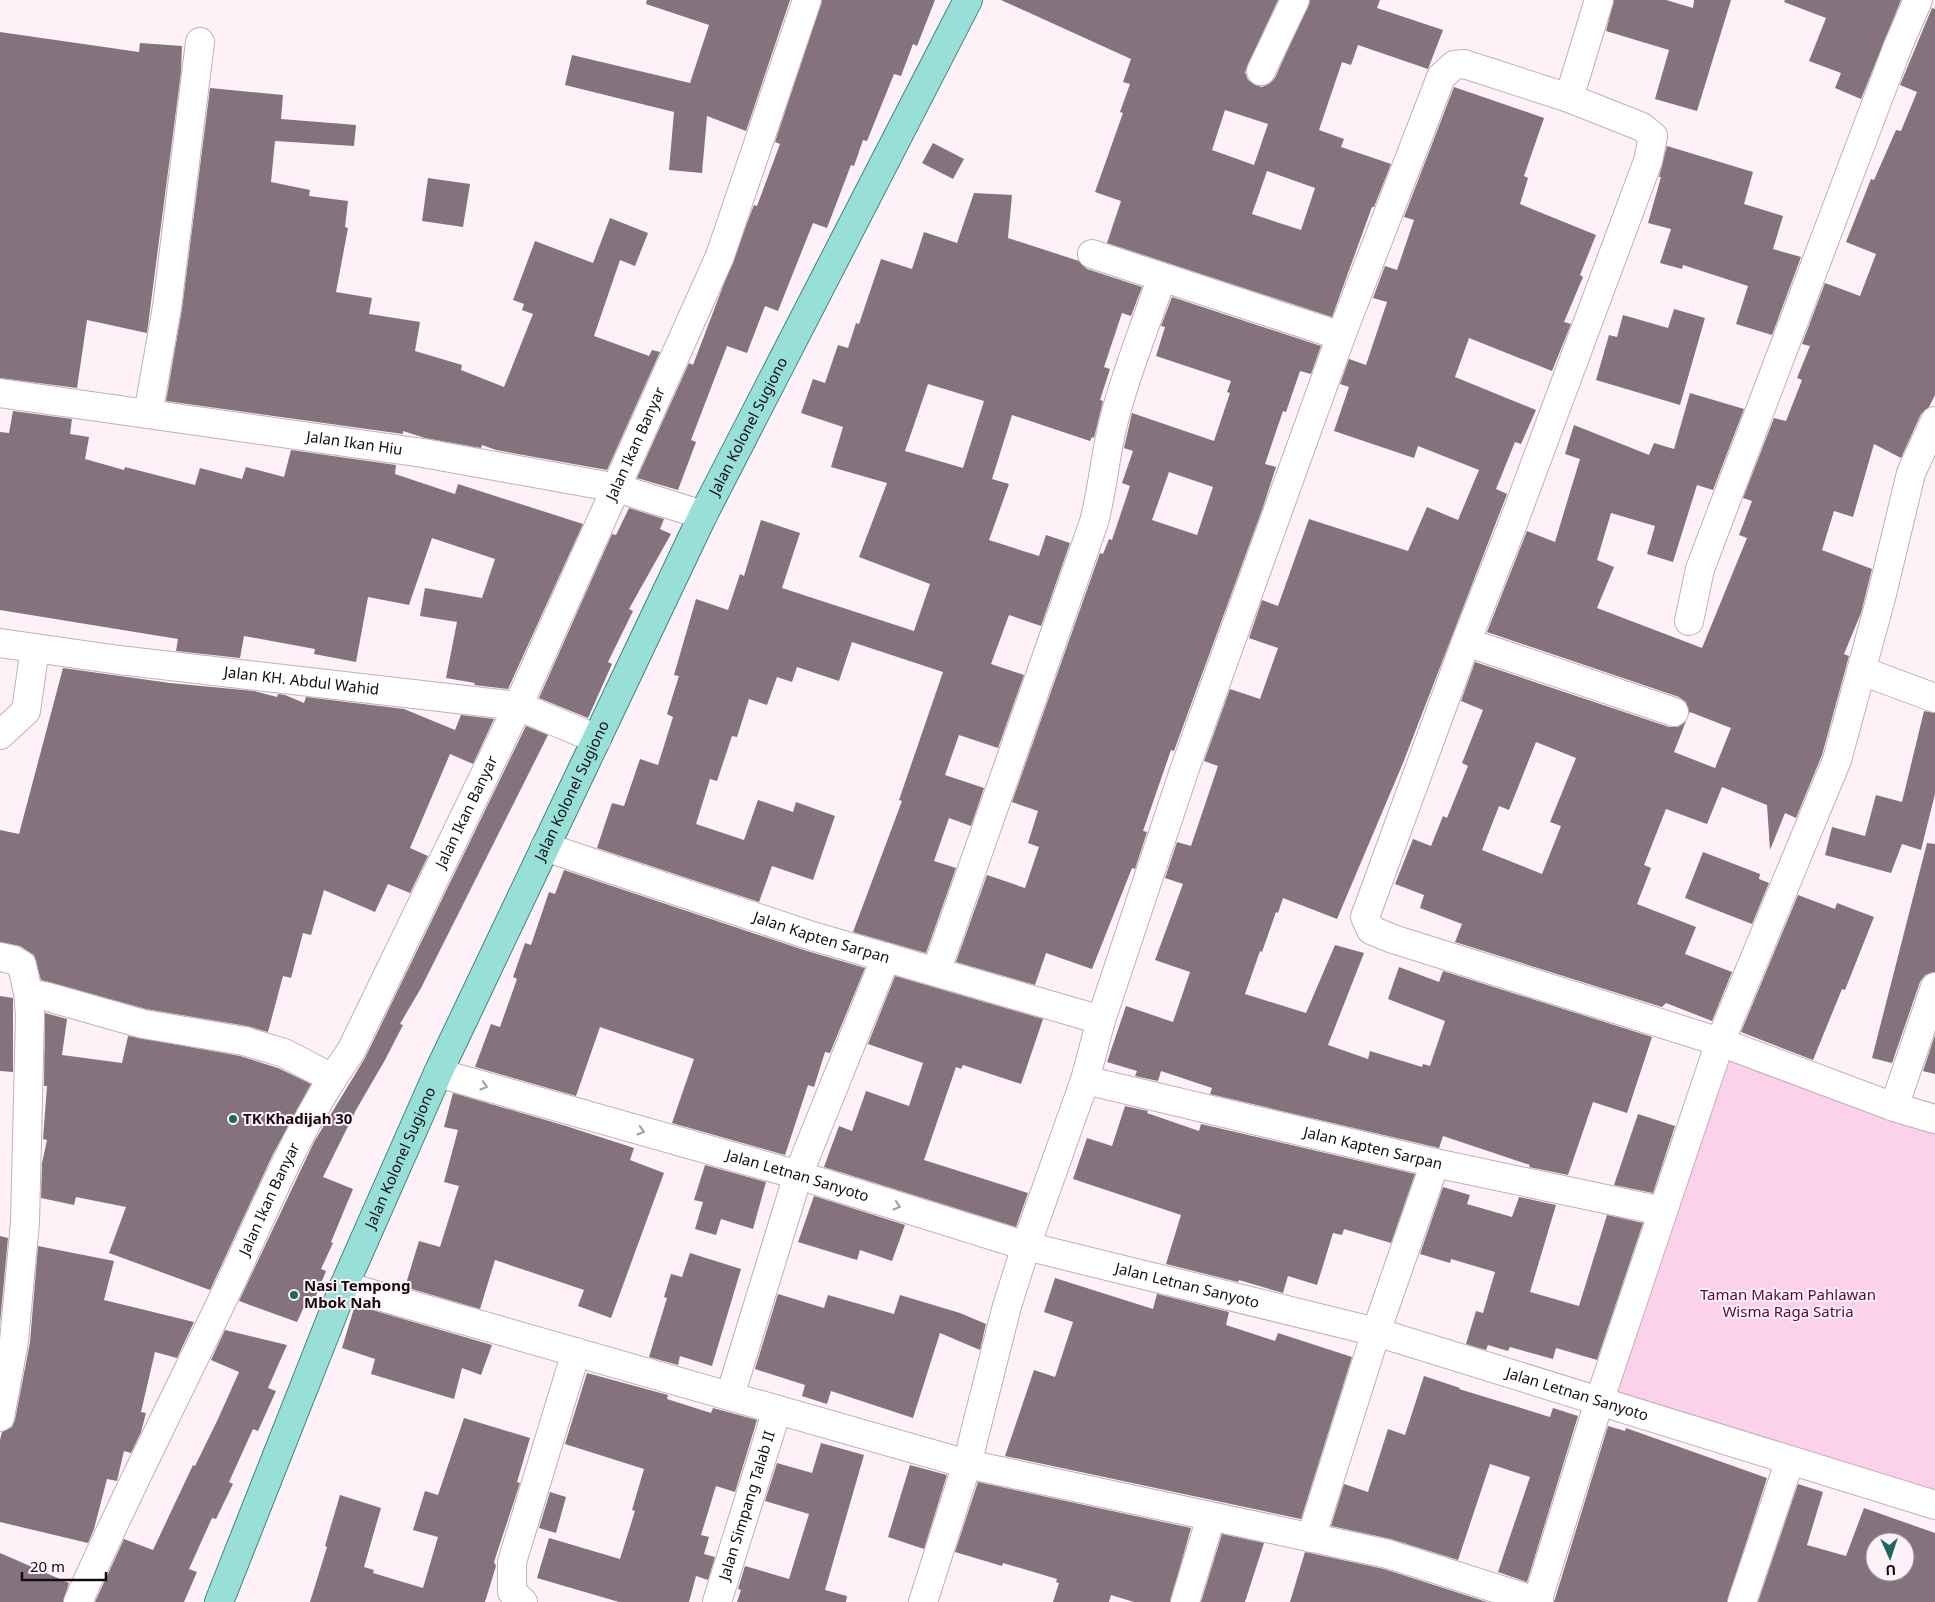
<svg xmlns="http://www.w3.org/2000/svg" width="1935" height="1602" viewBox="0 0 1935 1602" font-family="'Noto Sans',sans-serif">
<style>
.green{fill:#fbd2e9}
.building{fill:#84727c;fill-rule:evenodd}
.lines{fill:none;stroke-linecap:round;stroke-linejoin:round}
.minor-casing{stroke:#c2aeb9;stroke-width:30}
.major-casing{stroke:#3d8781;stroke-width:30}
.minor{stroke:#fff;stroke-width:28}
.major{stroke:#98dfd8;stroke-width:28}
.oneway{stroke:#a19e9f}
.poi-dot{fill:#1c6760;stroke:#fef1f8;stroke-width:2}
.labels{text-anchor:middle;stroke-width:4;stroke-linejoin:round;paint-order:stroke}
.street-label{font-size:15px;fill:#130c10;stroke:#fef1f8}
.poi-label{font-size:15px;font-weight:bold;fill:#130c10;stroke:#fef1f8;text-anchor:start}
.park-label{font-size:15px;fill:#580740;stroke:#fef1f8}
</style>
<rect width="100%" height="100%" fill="#fef1f8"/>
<!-- green -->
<path class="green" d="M1720,1042L1935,1117V1503L1601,1399Z"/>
<!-- building -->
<g class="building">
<path d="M647,0H790L746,131L707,116L702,173L669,170L674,112L565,85L572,55L690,83L709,25L646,4Z"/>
<path d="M822,0H935L917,46L913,44L901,76L894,74L867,141L863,140L854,166L851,165L827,228L813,223L778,311L765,306L747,353L727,346L691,440L696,442L678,490L637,478L689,363L693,365L754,205L757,206L780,144L775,142Z"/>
<path d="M1001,0H1278L1245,72L1248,80L1255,85L1262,87L1269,84L1275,78L1310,0H1380L1377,8L1443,30L1428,69L1358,45L1351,65L1342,62L1319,130L1344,139L1341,147L1391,164L1374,207H1372L1332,317L1107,243L1121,201L1095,192L1123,113L1120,112L1130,84L1123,82L1131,59ZM1225,110L1268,124L1254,165L1212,150ZM1267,171L1315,188L1301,230L1252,214Z"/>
<path d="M1614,0H1666L1693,8L1694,0H1731L1697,111L1655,99L1669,50L1606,31Z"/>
<path d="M1785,0H1901L1861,99L1835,88L1841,73L1809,61L1826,18L1784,2Z"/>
<path d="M1932,8L1935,9V395L1929,407L1921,414L1901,458L1874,444L1853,517L1834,511L1822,550L1872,569L1861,613L1844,654L1849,656L1822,755L1796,818L1785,813L1770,850L1767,805L1722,787L1707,824L1666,809L1644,865L1651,868L1637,904L1696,927L1685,954L1732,972L1712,1021L1666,1003L1662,1007L1455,942L1462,924L1420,908L1424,895L1395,884L1413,839L1431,846L1443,816L1447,818L1468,766L1462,763L1483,710L1461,701L1475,662L1669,727H1678L1686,721L1674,752L1715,768L1731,728L1690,712L1689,714L1686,702L1679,697L1487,632L1527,531L1555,542L1580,459L1565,454L1574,425L1649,455L1654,443L1674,449L1690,393L1744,409L1713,490L1697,485L1673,562L1647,554L1655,526L1611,513L1597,560L1614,567L1597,608L1702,648L1747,538L1739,535L1752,501L1743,498L1774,418L1786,421L1802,380L1797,378L1810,346L1802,344L1825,283L1860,296L1876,254L1846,242L1871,179L1874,180L1896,130L1901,131L1917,92L1900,85ZM1536,742L1576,758L1550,822L1561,826L1542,874L1482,850L1499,806L1509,810Z"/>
<path d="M0,32L139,52L140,43L182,46L181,72L147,333L87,320L77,388L0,378Z"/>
<path d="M1454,87L1544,118L1524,176L1528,178L1520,204L1596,235L1580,275L1583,277L1564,322L1571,324L1552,371L1469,338L1455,377L1536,410L1521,444L1515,442L1496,489L1507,494L1403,763L1337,919L1283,898L1278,913L1276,912L1262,952L1260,951L1245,994L1306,1013L1335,945L1364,953L1328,1045L1368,1059L1370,1051L1422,1067L1423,1064L1430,1066L1445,1021L1388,999L1399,967L1439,982L1443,971L1652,1037L1627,1113L1593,1102L1568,1175L1529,1167L1530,1165L1443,1136L1439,1148L1210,1094L1212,1088L1161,1071L1158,1081L1135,1076L1137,1071L1107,1062L1126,1006L1173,1022L1190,972L1155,960L1183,884L1165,878L1177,842L1191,846L1218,766L1204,761L1230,689L1260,699L1278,648L1249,638L1262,600L1278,606L1309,519L1408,551L1427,507L1458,520L1479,470L1418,446L1414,458L1334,431L1349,387L1340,384L1349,359L1366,365L1387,302L1373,298L1385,266L1397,270L1414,220L1404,217Z"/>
<path d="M210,88L283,95L281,119L356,125L354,146L275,141L271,182L310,190L309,196L348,201L345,227L348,228L336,292L372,298L369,314L420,322L415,351L462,365L461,370L504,387L533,314L522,310L524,304L513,300L535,241L593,263L610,218L648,233L635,266L620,260L594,336L649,356L652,350L660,352L607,470L496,450L482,445L481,448L425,438L403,431V434L166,401L182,309Z"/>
<path d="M933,143L964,159L953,179L922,163Z"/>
<path d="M1667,146L1753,172L1744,204L1783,216L1773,249L1801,257L1772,335L1736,324L1748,286L1683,265L1682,269L1660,263L1671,229L1648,223L1661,177H1659Z"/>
<path d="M428,178L470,184L463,227L422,221Z"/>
<path d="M974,193L1012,195L1008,238L1079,261L1087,269L1142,287L1131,316L1122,313L1104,367L1110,369L1100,400L1103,401L1094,438L1092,437L1090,441L1012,415L992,479L1009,484L989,540L1039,556L1046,535L1070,543L1041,626L1009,615L991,664L1024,675L998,748L959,735L945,775L984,788L971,826L949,818L934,861L956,868L926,953L853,932L902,801L899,800L943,672L852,642L839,681L797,667L792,682L777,677L767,705L749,699L737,737L732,736L717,781L710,779L696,824L744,840L758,800L793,812L796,802L835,816L813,880L772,866L759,902L597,848L612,803L624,806L640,759L658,765L673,717L667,714L679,676L674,675L696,599L728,610L740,574L744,576L761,520L800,533L782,588L914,631L930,584L859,557L887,483L831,467L843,427L801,413L813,379L825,383L838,345L848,348L856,323L859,324L881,259L912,269L924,232L957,243ZM928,384L984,401L963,468L905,451Z"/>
<path d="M1172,297L1321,346L1311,374L1300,371L1286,412L1283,411L1265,464L1276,467L1263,507L1174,751L1171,750L1143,831L1147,832L1135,869L1132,868L1092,969L1046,953L1035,985L956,962L987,875L1025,888L1039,847L1028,843L1038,811L1012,802L1100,553L1103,554L1109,539L1112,540L1130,486L1122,483L1133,451L1124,448L1132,413L1214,441L1230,393L1227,392L1231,381L1156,356L1165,327L1161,326ZM1169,472L1213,487L1197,535L1152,520Z"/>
<path d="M1674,309L1705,318L1680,405L1596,380L1609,335L1617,337L1623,315L1668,328Z"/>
<path d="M13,411L72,419L70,434L89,437L85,459L124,470L125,467L195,485L200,468L242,479L246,467L284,477L291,450L396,465L395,474L455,494L458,484L583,524L508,689L474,685L475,683L446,678L457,622L420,616L425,588L482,598L495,559L432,538L409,605L368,597L356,662L314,654L315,649L244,636L240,658L176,651L178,639L0,610V432L9,433Z"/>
<path d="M629,508L664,519L660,529L671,534L629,609L633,611L608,662L612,664L588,718L539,698L612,534L616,535Z"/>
<path d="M63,668L170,683L254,691L277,697L278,694L285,695L304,703L306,697L404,709L455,730L461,715L494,719L473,764L450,754L410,848L428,856L410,893L388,884L375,912L324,890L311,935L303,933L291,978L283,976L268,1032L247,1026L146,1009L41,980L34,955L20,946L0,942V830L19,834Z"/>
<path d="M1924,711L1935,713V794L1921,850L1902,844L1891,873L1825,855L1832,827L1865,836L1876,795L1902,802Z"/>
<path d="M526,726L548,735L421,988L400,1024L403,1025L385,1060L356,1110L323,1177L353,1189L331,1242L333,1243L321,1269L326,1271L315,1298L309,1296L297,1322L239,1301L314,1142L365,1058Z"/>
<path d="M1927,843L1935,844V972L1925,975L1920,982L1892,1063L1872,1058Z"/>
<path d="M1703,852L1760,874L1759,879L1769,883L1752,924L1685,898Z"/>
<path d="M564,870L807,951L865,968L830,1053L825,1052L814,1087L808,1085L785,1155L672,1123L694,1059L600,1027L576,1096L475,1067L491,1024L500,1027L517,979L513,977L525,943L531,945L549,892L555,894Z"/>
<path d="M1798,895L1835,909L1837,903L1874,917L1845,990L1842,989L1813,1060L1741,1032Z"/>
<path d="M895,976L1043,1019L1021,1084L963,1065L961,1069L956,1067L924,1160L1028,1193L1016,1227L824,1167L839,1126L852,1131L866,1091L909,1106L923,1063L868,1044Z"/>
<path d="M0,996L13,998V1072L0,1071Z"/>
<path d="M45,1013L67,1019L62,1055L122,1063L128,1036L240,1056L278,1068L311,1084L272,1156L210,1290L109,1253L126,1207L76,1197L74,1205L41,1198L42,1163L47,1140L43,1139L47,1086H44Z"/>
<path d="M1935,1035V1074L1923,1071Z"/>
<path d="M453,1093L566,1126L634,1148L630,1160L664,1173L611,1318L578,1306L584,1290L495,1260L480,1309L405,1287L419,1241L440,1247L459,1186L444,1182L458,1130L444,1127Z"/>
<path d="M1125,1106L1148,1111L1147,1113L1199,1131L1201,1124L1415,1174L1391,1243L1344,1229L1342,1235L1333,1233L1317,1285L1288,1276L1283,1293L1239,1280L1238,1282L1166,1264L1181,1215L1073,1179L1087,1138L1112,1146Z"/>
<path d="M1638,1114L1675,1126L1653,1193L1614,1185Z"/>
<path d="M705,1165L766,1182L753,1229L721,1219L716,1235L695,1229L703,1202L694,1200Z"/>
<path d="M1443,1187L1470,1195L1467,1204L1512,1217L1519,1197L1556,1205L1530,1292L1579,1306L1607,1215L1643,1223L1597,1360L1556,1348L1553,1359L1510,1347L1508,1351L1488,1345L1486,1350L1466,1344L1476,1311L1483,1313L1495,1272L1451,1259L1450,1263L1420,1254Z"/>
<path d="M814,1196L905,1225L892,1261L860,1250L857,1260L798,1242Z"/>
<path d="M0,1236L8,1238L0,1323Z"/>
<path d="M38,1246L114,1261L104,1300L194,1322L177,1358L155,1352L141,1412L146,1413L141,1432L131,1453L124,1451L117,1481L107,1479L94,1529L88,1543L0,1522V1440L2,1432L12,1427L15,1420L30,1342Z"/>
<path d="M690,1253L741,1269L712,1366L680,1356L678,1365L649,1357L667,1298L664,1297L671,1274L682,1277Z"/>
<path d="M1055,1278L1153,1309L1157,1294L1229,1312L1226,1325L1275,1341L1278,1333L1352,1357L1301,1519L1005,1456L1034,1370L1055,1377L1073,1322L1044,1312Z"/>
<path d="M778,1294L824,1308L828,1295L894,1314L900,1295L960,1313L986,1324L980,1350L940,1333L913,1418L831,1391L827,1404L802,1396L805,1385L755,1369Z"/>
<path d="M355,1305L492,1345L481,1375L462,1368L454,1399L371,1374L375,1359L342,1348Z"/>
<path d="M225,1330L287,1345L268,1388L276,1391L258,1431L253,1429L229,1482L233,1484L216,1519L212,1518L189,1569L197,1572L184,1602H95L124,1539L153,1550L193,1465L195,1466L218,1419L239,1372L211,1360Z"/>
<path d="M587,1373L668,1395L667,1399L711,1413L713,1408L757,1420L735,1492L716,1486L701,1535L709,1537L704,1554L715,1557L708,1580L696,1576L689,1602H619L537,1578L549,1538L620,1559L635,1511L632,1510L644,1469L565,1444Z"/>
<path d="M1424,1376L1460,1388L1459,1389L1550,1417L1553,1408L1578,1416L1527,1582L1498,1572L1530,1477L1490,1464L1458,1560L1391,1539L1331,1526L1344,1484L1368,1492L1388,1429L1405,1435Z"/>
<path d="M464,1418L530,1438L517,1482L520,1483L494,1562L496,1566L485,1602H310L327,1547L325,1546L340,1495L381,1508L364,1567L374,1570L373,1573L423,1588L438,1537L413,1530L425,1491L438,1495Z"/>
<path d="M1608,1426L1625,1431L1626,1428L1767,1478L1727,1602H1554Z"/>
<path d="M821,1443L864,1455L825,1590L847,1596L846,1602H737L741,1590L738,1589L745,1566L789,1579L809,1514L765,1501L777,1463L812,1473Z"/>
<path d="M910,1465L947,1475L924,1549L888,1537Z"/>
<path d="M978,1482L1191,1528L1170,1602H1134L1111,1595L1109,1602H1053L1059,1583L1056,1582L1057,1579L1003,1563L1002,1566L955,1552Z"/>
<path d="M1798,1484L1823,1492L1807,1545L1846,1556L1864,1508L1935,1533V1602H1758ZM1875,1542H1905V1572H1875Z"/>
<path d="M550,1492L566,1497L556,1533L539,1528Z"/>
<path d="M1222,1534L1264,1543L1245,1602H1201Z"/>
<path d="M1305,1552L1384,1569L1487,1602H1290Z"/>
<path d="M0,1553L69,1583L63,1602H0Z"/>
</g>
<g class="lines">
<defs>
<g id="minor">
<path d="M1261,71L1295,0"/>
<path d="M1569,98L1642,127L1653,136L1648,161L1512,526L1466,642L1365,917L1371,930L1393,939L1720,1042L1894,1107L1935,1119"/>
<path d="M1092,254L1341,336"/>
<path id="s1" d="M0,393L423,453L617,488L703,515"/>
<path d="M148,414L167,307L200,42"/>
<path d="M1689,621L1700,569L1898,46L1918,0"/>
<path d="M1466,642L1674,712"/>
<path id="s2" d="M0,643L119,660L518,706L597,739"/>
<path d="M1862,671L1935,698"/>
<path d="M0,735L26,711L35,648"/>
<path id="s3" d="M545,847L812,936L1101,1020"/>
<path d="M0,957L13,960L22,965L28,993L48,997L143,1024L244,1041L284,1053L332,1078"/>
<path d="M936,972L1094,522C1103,488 1105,454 1114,420C1126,372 1146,324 1162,277"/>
<path id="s4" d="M438,1073L798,1175L1026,1246L1376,1332L1935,1505"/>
<path id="s5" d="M1085,1080L1435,1163L1662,1211"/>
<path d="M1894,1107L1935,987"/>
<path d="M344,1286L967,1464L1388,1554L1539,1602"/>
<path d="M730,1396L798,1175L886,957"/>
<path d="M0,1417L14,1341L25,1222L30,1015L28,993"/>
<path d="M1311,1538L1376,1332L1435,1163"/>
<path id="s6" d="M78,1602C126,1494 180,1389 231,1282C268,1203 300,1122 351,1051L518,706L720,256L807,0"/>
<path d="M523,1602L512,1592V1562L576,1352"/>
<path id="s7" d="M717,1602L777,1410"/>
<path d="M923,1602L967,1464L1007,1306L1026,1246L1085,1080L1101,1020L1185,768L1341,336L1441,77L1454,65L1464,64L1569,98L1599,0"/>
<path d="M1185,1602L1211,1517"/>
<path d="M1537,1602L1599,1402L1720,1042L1837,760L1882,594L1911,473L1935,421"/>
<path d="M1742,1602L1790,1460"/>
</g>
<g id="major">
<path id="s8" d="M219,1602L344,1286L438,1073L703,515L968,0"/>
</g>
</defs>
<!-- minor casing -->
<use href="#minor" class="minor-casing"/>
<!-- major casing -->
<use href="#major" class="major-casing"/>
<!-- minor -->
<use href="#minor" class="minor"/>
<!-- major -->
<use href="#major" class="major"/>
</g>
<!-- one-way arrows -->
<defs><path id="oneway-chevron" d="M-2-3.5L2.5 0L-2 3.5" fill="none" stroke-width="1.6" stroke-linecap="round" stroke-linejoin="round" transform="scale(1.25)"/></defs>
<g class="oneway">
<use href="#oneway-chevron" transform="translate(484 1086) rotate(16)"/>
<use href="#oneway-chevron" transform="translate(641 1131) rotate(16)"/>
<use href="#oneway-chevron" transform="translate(897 1206) rotate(17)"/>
</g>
<!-- markers -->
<g class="poi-dot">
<circle cx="233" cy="1119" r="5"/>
<circle cx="294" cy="1295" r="5"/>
</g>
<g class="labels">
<!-- street labels -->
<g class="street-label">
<text dy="5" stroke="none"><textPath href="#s8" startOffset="1290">Jalan Kolonel Sugiono</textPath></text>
<text dy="5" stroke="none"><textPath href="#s1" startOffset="358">Jalan Ikan Hiu</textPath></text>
<text dy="5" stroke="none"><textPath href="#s6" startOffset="1286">Jalan Ikan Banyar</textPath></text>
<text dy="5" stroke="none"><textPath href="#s2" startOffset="304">Jalan KH. Abdul Wahid</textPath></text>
<text dy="5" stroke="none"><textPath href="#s8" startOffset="885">Jalan Kolonel Sugiono</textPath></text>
<text dy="5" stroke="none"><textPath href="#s6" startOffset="881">Jalan Ikan Banyar</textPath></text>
<text dy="5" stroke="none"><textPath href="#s3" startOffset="291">Jalan Kapten Sarpan</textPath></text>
<text dy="5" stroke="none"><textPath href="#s5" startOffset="296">Jalan Kapten Sarpan</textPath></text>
<text dy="5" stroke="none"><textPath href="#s8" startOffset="480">Jalan Kolonel Sugiono</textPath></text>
<text dy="5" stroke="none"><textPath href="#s4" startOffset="374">Jalan Letnan Sanyoto</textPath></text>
<text dy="5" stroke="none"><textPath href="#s6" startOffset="446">Jalan Ikan Banyar</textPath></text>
<text dy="5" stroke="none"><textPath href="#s4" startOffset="779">Jalan Letnan Sanyoto</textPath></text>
<text dy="5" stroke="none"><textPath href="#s4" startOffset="1184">Jalan Letnan Sanyoto</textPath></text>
<text dy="5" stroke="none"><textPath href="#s7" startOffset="101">Jalan Simpang Talab II</textPath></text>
</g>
<!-- poi labels -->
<g class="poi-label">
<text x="243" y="1124">TK Khadijah 30</text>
<text x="304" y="1291">Nasi Tempong<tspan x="304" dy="17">Mbok Nah</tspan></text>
</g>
<!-- park labels -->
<g class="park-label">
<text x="1788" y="1300">Taman Makam Pahlawan<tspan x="1788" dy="17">Wisma Raga Satria</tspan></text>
</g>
</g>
<!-- north arrow -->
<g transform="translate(1890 1557) rotate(177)"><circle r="24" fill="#fef1f8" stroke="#a0959b"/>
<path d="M0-4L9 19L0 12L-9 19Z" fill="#1c6760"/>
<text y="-8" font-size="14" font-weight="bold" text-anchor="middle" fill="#130c10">U</text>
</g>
<!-- scale -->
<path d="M22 1572v8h84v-8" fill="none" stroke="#130c10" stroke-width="2.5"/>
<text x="30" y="1572" font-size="15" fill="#130c10" stroke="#fef1f8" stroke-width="4" paint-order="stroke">20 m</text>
</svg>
